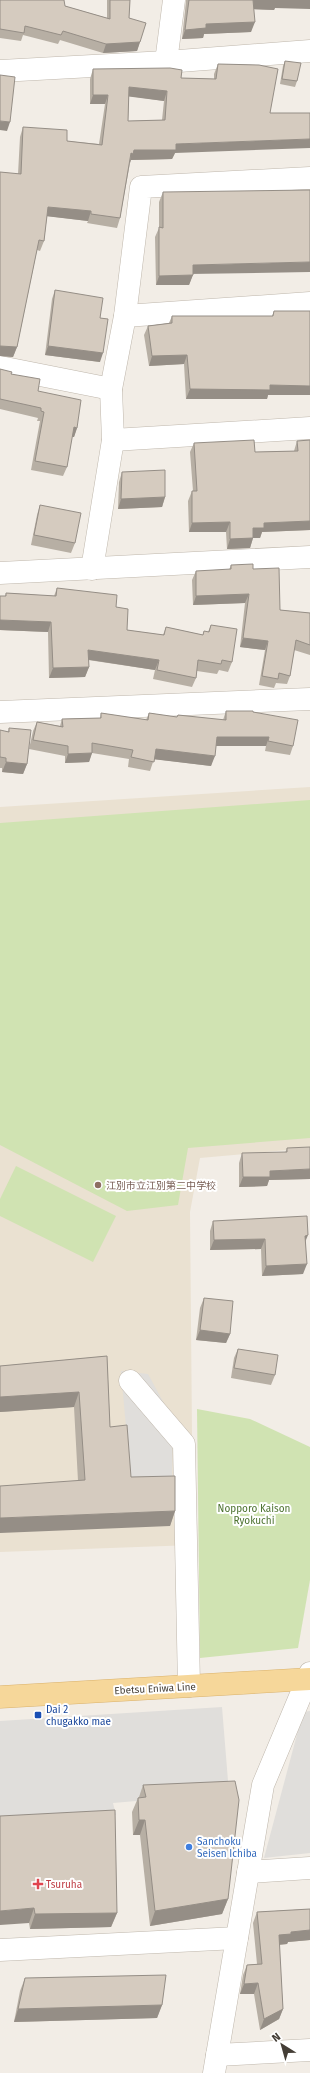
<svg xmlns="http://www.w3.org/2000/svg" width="310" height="2073" viewBox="0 0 310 2073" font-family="'Fira Sans','Noto Sans JP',sans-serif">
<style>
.education{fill:#eae1d1}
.green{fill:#d0e3b2}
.parking{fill:#e0dedb}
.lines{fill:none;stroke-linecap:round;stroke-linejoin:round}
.minor-casing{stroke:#bfb7ac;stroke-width:23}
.major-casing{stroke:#dab26c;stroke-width:23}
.minor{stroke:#fff;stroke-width:22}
.major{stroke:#f6d79a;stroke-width:22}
.wall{fill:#b7afa4;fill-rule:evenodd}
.shaded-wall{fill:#958e86}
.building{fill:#d5cbbf;stroke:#958e86;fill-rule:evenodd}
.education-dot{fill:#8d6e63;stroke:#fff;stroke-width:1.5}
.transit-dot{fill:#1a4fb4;stroke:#fff;stroke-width:1.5}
.shop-dot{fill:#3f7fe0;stroke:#fff;stroke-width:1.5}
.health-dot{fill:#e0444e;stroke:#fff;stroke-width:1.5}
.labels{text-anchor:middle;stroke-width:4;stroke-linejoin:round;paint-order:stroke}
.education-label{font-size:10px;fill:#785e54;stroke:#fff;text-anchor:start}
.park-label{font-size:10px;fill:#4b712e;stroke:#fff}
.street-label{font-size:10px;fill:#443e36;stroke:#fff}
.transit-label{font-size:10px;fill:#164399;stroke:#fff;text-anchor:start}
.shop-label{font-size:10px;fill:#366cbe;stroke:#fff;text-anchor:start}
.health-label{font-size:10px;fill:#be3a42;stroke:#fff;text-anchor:start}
</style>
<rect width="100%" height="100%" fill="#f2ede6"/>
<!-- education -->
<path class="education" d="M310,787V1148L200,1158L190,1212L193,1545L0,1552V807Z"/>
<!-- green -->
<g class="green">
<path d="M310,800V1138L188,1148L178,1205L127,1211L0,1145V823Z"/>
<path d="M16,1166L116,1216L93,1262L0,1216V1199Z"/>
<path d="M197,1409L250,1419L310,1447V1580L298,1648L200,1658Z"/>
</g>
<!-- parking -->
<g class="parking">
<path d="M121,1371L148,1374L173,1420L172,1484L131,1483Z"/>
<path d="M222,1707L229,1793L113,1803L116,1815L0,1820V1721Z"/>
<path d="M310,1711V1853L264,1858L303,1712Z"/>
</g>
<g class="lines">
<defs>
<g id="minor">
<path d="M166,62L174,0"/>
<path d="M0,71L166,62L310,51"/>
<path d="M125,316L310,303"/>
<path d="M0,367L111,389"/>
<path d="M113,440L310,428"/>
<path d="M92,569L113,440L111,389L125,316L141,187L310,178"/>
<path d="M0,573L310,557"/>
<path d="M0,712L310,699"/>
<path d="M130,1381L184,1444L189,1686"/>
<path d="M248,1872L310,1868"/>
<path d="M0,1950L237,1938"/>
<path d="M217,2055L310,2050"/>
<path d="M214,2073L263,1785L310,1673"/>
</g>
<path id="major" d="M0,1697L310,1679"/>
</defs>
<!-- minor casing -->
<use href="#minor" class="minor-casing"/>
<!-- major casing -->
<use href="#major" class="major-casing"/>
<!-- minor -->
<use href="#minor" class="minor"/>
<!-- major -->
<use href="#major" class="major"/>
</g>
<!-- wall -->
<g class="wall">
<path d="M0,0L65,6L107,18V0H130L129,18L140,42L137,51L103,53L60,40L58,44L23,35L21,41L0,38Z"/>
<path d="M186,0H310L275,8L274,10L254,9L251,32L204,34L203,38L182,39L186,1Z"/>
<path d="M285,61L297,81L295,87L280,84L283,66Z"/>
<path d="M218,64L259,65L175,153L172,159L131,160L130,163L120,218L117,228L87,223L88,221L47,216L44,241L40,251L37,250L17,347L13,357L0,356V172L18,174L20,137L23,127L67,141L99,144L105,104H90V79L93,69L181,78L214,79V74ZM129,96L164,101L162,120L128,121Z"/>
<path d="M163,192L193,274L189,285H156L155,237L159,228V202Z"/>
<path d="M55,290L100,318V362L45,355L52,299Z"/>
<path d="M274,311L310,395H268L267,399H186L184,364L149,366L144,335L148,326L169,323L172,316H272Z"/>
<path d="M0,369L11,374L38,391L77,428L74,437H72L67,467L63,476L31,470L40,421H37L38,418L0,409Z"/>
<path d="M310,440V530L262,532L260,538H253L250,548L227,549L226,532H189L188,501L192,491H193L190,452L194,443L255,452L294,451L297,441Z"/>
<path d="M122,472L165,497L162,507L118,509L119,482Z"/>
<path d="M40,505L75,543L71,553L31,545L37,515Z"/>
<path d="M231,565L253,569L280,610L310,613V655L294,650L290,676L287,684L276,683L274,688L259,685L265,650L240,647L245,603L193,605L192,580L196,571L229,570Z"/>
<path d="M57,588L116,607L127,630L163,635L166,627L203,635L204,631L208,632L211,625L232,662L228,672L219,670L217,674L197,671L196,678L192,687L153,679L155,670L88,660L89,667L85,677L49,678L48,632L0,630V596H5L6,593L54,596Z"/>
<path d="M226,711L253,712L293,746L290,755L265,751L266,746H216L211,766L154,759L150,771L128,767L129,759L92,753L89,762L65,763V756L29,749L33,731L37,722L60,726L62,719L100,718L101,713L146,720L149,713L177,717L178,715L223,720Z"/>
<path d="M9,728L27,764L23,774L2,772V768H0V730L8,732Z"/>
<path d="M287,1148L310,1179L269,1180L267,1186L239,1187V1163L242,1153H285Z"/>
<path d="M213,1221L306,1242L303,1274L262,1276L261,1249L210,1250V1231Z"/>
<path d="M204,1298L230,1334L226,1343L196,1340L200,1308Z"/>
<path d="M238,1349L275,1375L271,1385L231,1378L234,1358Z"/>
<path d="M107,1356L110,1427L131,1477L175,1511L170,1526L78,1481L74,1407L0,1412V1366Z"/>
<path d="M143,1785L228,1899L222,1914L150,1926L140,1835H133L132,1812L138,1798L139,1797Z"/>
<path d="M0,1816L117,1913L111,1927L30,1929L29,1923Z"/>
<path d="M310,1909V1940L288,1942L287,1944L279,1945L283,2009L279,2019L260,2030L254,1994H240L243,1975L247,1965L257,1964L253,1923L257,1912Z"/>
<path d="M25,1978L162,2005L157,2018L14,2022L20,1991Z"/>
</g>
<!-- shaded-wall -->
<g class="shaded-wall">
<path d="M253,0H310V9L275,8L274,10L250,9Z"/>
<path d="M255,22L251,32L204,34L203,38L182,39L185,30L206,24Z"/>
<path d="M140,42L137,51L103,53L106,44Z"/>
<path d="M129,87L167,91L164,101L125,96Z"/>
<path d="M93,95H108L105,104H90Z"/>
<path d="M0,121L10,122L7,131L0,130Z"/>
<path d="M310,139V148L175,153L172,159L131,160L130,163L131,153L134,150L176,144Z"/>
<path d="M48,207L91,211L88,221L45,216Z"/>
<path d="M310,262V272L189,274L193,265Z"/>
<path d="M193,275L189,285H156L159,276Z"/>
<path d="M0,346L17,347L13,357L0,356Z"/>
<path d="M48,346L103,353L100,362L45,355Z"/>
<path d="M187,355L184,364L149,366L152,356Z"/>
<path d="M270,385L310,386V395H268L267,399H186L190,389Z"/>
<path d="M74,427L77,428L74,437H71Z"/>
<path d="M165,497L162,507L118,509L121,499Z"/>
<path d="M310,521V530L262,532L260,538H253L250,548L227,549L230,539L264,523Z"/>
<path d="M230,522L226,532H189L192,523Z"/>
<path d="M249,594L245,603L193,605L196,596Z"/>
<path d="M0,620L51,622L48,632L0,630Z"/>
<path d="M243,638L268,641L265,650L240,647Z"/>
<path d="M88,650L159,660L155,670L84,659Z"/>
<path d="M89,667L85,677L49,678L53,668Z"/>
<path d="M217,737H269L266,746H214Z"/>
<path d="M156,749L215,756L211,766L152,759Z"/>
<path d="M92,753L89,762L65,763L68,754Z"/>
<path d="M6,762L27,764L23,774L2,772Z"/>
<path d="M310,1169V1179L269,1180L267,1186L239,1187L243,1177L270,1171Z"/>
<path d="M308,1235L304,1245L305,1236Z"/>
<path d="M265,1239L261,1249L210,1250L214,1240Z"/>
<path d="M307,1264L303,1274L262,1276L266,1266Z"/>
<path d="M200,1330L230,1334L226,1343L196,1340Z"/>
<path d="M79,1392L74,1407L0,1412V1397Z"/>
<path d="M175,1511L170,1526L0,1533V1518Z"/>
<path d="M139,1820H145L140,1835H133Z"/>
<path d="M228,1899L222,1914L150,1926L155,1911Z"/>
<path d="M34,1908L29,1923L0,1925V1911Z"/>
<path d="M117,1913L111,1927L30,1929L35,1914Z"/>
<path d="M310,1930V1940L288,1942L287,1944L275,1945L279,1935L291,1932Z"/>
<path d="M258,1983L254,1994H240L244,1984Z"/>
<path d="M162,2005L157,2018L14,2022L18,2009Z"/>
<path d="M283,2009L279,2019L260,2030L264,2019Z"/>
</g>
<!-- building -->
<g class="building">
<path d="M0,0H64L65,6L110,19V0H130L129,18L146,23L140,42L106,44L63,31L61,35L25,26L24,33L0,29Z"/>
<path d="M189,0H253L255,22L206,24V28L185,30Z"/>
<path d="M285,61L301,63L297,81L282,79Z"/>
<path d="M218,64L259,65L278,69L270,113H310V139L176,144V150H134L133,154L131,153L120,218L91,214V211L48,207L44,241L39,240L17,347L0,346V172L21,174L23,127L67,130V141L102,145L108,95H93V69L170,68L182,70L181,78L216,79ZM129,87L167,91L165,120L128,121Z"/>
<path d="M0,75L15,77L10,122L0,121Z"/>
<path d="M310,190V262L193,265V275L159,276V227L163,228V192Z"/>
<path d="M55,290L103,298L100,318L108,319L103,353L48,346Z"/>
<path d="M274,311H310V386L270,385V390L190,389L187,355L152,356L148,326L172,323V316H273Z"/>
<path d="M0,369L12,372L11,374L40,379L38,391L81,400L77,428L74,427L67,467L35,461L44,412L41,411V408L0,399Z"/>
<path d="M254,440L255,452L298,451L297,441L310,440V521L264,523V528H253V538L230,539V522L192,523V491H197L194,443Z"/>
<path d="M165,470V497L121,499L122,472Z"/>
<path d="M40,505L81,513L75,543L34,535Z"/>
<path d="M253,564V569L279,568L280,610L310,613V645L296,640L290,676L279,673L278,679L262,676L268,641L243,638L249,594L196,596V571L231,569V565Z"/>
<path d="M57,588L117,595L116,607L128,609L127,630L164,635L166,627L203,635L204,631L209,632L211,625L237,629L232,662L222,660L221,664L198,660L196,678L157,670L159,660L88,650L89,667L53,668L51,622L0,620V596H6V593L56,596Z"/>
<path d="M226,711H253V712L298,720L293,746L268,741L269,737H217L215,756L156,749L154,762L131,757L133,750L92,743V753L68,754V746L33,740L37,722L63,727L62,719L101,718V713L148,720L149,713L177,717L178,715L226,720Z"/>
<path d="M9,728L31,730L27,764L6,762V758L0,757V730L9,732Z"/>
<path d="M310,1147V1169L270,1171V1177H243L242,1153L287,1152V1148Z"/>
<path d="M307,1216L308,1235L305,1236L307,1264L266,1266L265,1239L214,1240L213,1221Z"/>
<path d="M204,1298L233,1301L230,1334L200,1330Z"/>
<path d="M238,1349L278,1355L275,1375L234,1368Z"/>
<path d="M107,1356L110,1427L127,1425L131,1477L175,1476V1511L0,1518V1486L85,1480L79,1392L0,1397V1366Z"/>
<path d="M235,1781L239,1800L228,1899L155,1911L145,1820H139L138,1798L146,1797L143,1785Z"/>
<path d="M115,1810L117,1913L35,1914L34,1908L0,1911V1816Z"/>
<path d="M310,1909V1930L291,1932V1934L279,1935L283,2009L264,2019L258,1983L244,1984L247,1965L262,1964L257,1912Z"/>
<path d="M166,1975L162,2005L18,2009L25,1978Z"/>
</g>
<!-- markers -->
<circle class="education-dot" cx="98" cy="1185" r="4"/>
<rect class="transit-dot" x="34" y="1711" width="8" height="8" rx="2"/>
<circle class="shop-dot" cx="189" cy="1847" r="4"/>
<path class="health-dot" d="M36 1878h4v4h4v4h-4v4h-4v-4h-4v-4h4z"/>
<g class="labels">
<!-- education labels -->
<g class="education-label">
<text x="106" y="1189">江別市立江別第二中学校</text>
</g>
<!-- park labels -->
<g class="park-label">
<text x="254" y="1512">Nopporo Kaison<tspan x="254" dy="12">Ryokuchi</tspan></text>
</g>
<!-- street labels -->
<g class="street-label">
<text transform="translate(155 1688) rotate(-3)" y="4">Ebetsu Eniwa Line</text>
</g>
<!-- transit labels -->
<g class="transit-label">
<text x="46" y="1713">Dai 2<tspan x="46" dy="12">chugakko mae</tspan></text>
</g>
<!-- shop labels -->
<g class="shop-label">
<text x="197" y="1845">Sanchoku<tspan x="197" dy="12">Seisen Ichiba</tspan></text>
</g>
<!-- health labels -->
<g class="health-label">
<text x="46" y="1888">Tsuruha</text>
</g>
</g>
<!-- north arrow -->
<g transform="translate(282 2045) rotate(323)" stroke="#ffffff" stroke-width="3" paint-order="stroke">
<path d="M0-3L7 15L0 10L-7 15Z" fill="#443e36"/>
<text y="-6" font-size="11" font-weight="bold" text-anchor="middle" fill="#443e36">N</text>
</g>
</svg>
